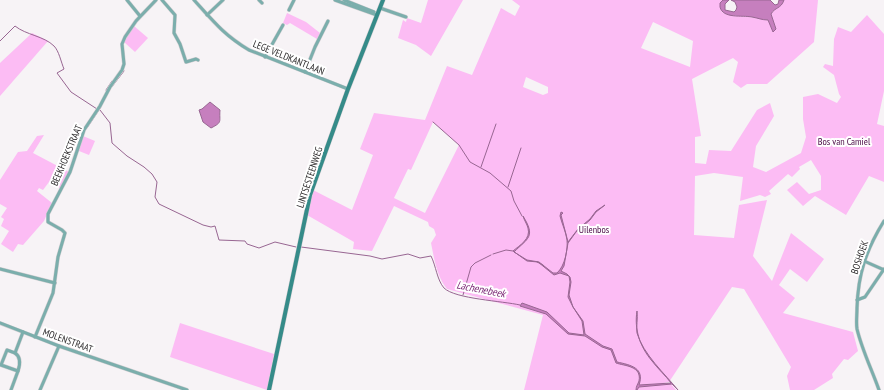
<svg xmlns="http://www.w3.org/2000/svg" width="884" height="390" viewBox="0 0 884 390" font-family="'PT Sans Narrow',sans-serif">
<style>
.green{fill:#fcbcf4;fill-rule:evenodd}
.water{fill:#c67fbe;stroke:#986692}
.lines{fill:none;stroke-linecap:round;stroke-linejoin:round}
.stream{stroke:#986692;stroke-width:1}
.street-casing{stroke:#d3cfd2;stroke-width:4}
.secondary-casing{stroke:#d3cfd2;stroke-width:5}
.street{stroke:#7baeac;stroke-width:3}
.secondary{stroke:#358b89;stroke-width:4}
.labels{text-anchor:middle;stroke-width:4;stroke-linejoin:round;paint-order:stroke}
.street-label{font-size:10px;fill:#2d2b2c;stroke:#fff}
.park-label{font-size:10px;fill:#4b0a47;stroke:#fff}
.water-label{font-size:11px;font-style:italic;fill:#7b2775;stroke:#fff}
</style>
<rect width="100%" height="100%" fill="#f7f3f6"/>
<!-- green -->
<g class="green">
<path d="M428,0H463L431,56L416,45L398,38L403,20L406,22L407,18L421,23Z"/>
<path d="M512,0H723L720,3L722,12L730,15L750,17L768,20L773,32C772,27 770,20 771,15C772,9 781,9 784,0H818L814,42L767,84H747L741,88L733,82L738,62L733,58L692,79L701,136L695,137V163L706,164L709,150L731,151L757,110L770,103L774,116L756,146L753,167L766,172L801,153L806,137L803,119V97L818,94L837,103L841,97L839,94L834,75L823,67L825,64L833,66L834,39L838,27L851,32L867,15L884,34V91L877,124L884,126V182L869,176L846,215L815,196L803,206L787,190L797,182L809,194L821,190V176L811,160L799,167L800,169L792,177L788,174L769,191L771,194L765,197L760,195L740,201L743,177L714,173L695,176L694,235L734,238L739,205L767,200L753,256L772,281L791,233L824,259L807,282L790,269L779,285L795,298L783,313L853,332L858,351L848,360L844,359L832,374L833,378L814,390H790L787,376L791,367L744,289L732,287L669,382L648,386L671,384L676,390H637V388H636V390H524L543,315L447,289C437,277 434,258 431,243L436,235L434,229L429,226L428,222L394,206L372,251L353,249L354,242L307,215L313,190L352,210L373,155L360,149L374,113L425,120L447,66L472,75L501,8L515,16L520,6ZM653,22L693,41L690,67L641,48ZM526,77L548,87V93L543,95L523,87ZM433,122L459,145L425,213L394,198L408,169L411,170Z"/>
<path d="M287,13L306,22L320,33L317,39L290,23L287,25L283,23Z"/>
<path d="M134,26L148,38L135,52L124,42Z"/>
<path d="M32,33L48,41L0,96V63Z"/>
<path d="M44,135L33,153L69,172L60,188L49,182L43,190L39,188L37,191L52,203L44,221L23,245L18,244L13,252L1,244L9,231L1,226L4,219L1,217L7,208L0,204V180L18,152L27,151L37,136Z"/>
<path d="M83,136L95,141L89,155L79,151Z"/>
<path d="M180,323L274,354L267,390L170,357Z"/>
</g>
<!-- water -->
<g class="water">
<path d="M723,0H729L725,4V10L734,12L736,10L737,7L735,2L731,0H770L775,5L778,4L779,0H784C781,9 775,7 771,14L776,29L773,32L768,20C762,20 758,18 752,17C742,15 723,19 720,7V3Z"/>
<path d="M210,102L220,110C219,122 223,122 211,128L203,122L199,110L202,109Z"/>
<path d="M605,205L596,212L590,220L576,232L568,243L564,266L561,271L567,274L570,277L571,282L569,295L573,307L583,321L585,334L603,346L612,349L617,362C631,365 645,368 639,385L671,383C666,376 658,369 652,361C640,347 634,329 637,311C638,318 636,327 637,333C643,354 665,374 678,390L672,384L639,387L637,390H636C636,386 638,384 639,381C642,366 625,366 616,363L611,350L602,347L585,336L568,334L546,314L520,306L522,303L547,312L569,333L584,335L582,321L573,307L568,297L570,282L569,276L560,273L554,275L538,262L527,261L513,251C520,245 531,239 528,228C527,224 524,220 523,216C536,237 528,238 514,252L527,260L539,262L553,273H557C565,266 568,249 567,240C566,232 562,224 560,216L561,212L563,213L561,215L568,242L578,229L590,219L596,211Z"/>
</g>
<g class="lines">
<!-- stream -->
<g class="stream">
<path d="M0,41L15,26C26,35 44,36 54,46C59,51 61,62 64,69L57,73L71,92L97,109"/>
<path d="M111,88L124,71"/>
<path d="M106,90L112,81"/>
<path d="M100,110L110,123L112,143L127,156L144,167L152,174L157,182L155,197L159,204L203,225L211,227L215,226L219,240L245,241L247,244L259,248L275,242L296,247"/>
<path d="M433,122L459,145L470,162L490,173L511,191L514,201L522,216"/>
<path d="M87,128L101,107"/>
<path d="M481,167L496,124"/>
<path d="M508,187L521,148"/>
<path d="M301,247L370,256L382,259L408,254L420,258L431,256C436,266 437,280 444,288C455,299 503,301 520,305"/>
<path d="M493,254L506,250L513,251"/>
<path d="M537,262L543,265"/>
<path d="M463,295L471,267L475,263L491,255"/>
</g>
<defs>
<g id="street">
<path d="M127,0L140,16"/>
<path d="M162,0L175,15L174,33L180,44L186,62L196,59L198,60"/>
<path d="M194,0C213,21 224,35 249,50L348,89"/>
<path d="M259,0L262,3"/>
<path d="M335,0L377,15"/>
<path d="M344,0L374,12"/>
<path d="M380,8L406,17"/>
<path d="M289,10L294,0"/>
<path d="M207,15L223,0"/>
<path d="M265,57L283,25"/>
<path d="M305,72L315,47L328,21"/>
<path d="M864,261L884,270"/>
<path d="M0,269L55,283"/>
<path d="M857,300L865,297L884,269"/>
<path d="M0,323L59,346L187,390"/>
<path d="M35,337L53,293L58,257L65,233L62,230L48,222V214L70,172L84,130L100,106L110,87L122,70L124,64L122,44L125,37L136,21L156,0"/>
<path d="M15,353C21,357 20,365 18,371"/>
<path d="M11,390L18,371L1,365L7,350L15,353L23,332"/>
<path d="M40,390L59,346"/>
<path d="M879,390C872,370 862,350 857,329C856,323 857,315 857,308C858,274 866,250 884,221"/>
</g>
<path id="secondary" d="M269,390L310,195L348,89L383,0"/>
</defs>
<!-- street casing -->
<use href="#street" class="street-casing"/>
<!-- secondary casing -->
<use href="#secondary" class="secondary-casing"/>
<!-- street -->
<use href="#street" class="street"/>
<!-- secondary -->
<use href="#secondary" class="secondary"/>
</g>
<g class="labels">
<!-- street labels -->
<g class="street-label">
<text transform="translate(289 57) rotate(22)" y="4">LEGE VELDKANTLAAN</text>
<text transform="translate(66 155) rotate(-67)" y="4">BEEKHOEKSTRAAT</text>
<text transform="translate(309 177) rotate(-72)" y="4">LINTSESTEENWEG</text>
<text transform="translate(859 257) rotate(-71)" y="4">BOSHOEK</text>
<text transform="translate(68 340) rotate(20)" y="4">MOLENSTRAAT</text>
</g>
<!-- park labels -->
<g class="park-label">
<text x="844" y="145">Bos van Camiel</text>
<text x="594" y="233">Uilenbos</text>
</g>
<!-- water labels -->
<g class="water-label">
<text transform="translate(481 289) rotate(11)" y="4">Lachenebeek</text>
</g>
</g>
</svg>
